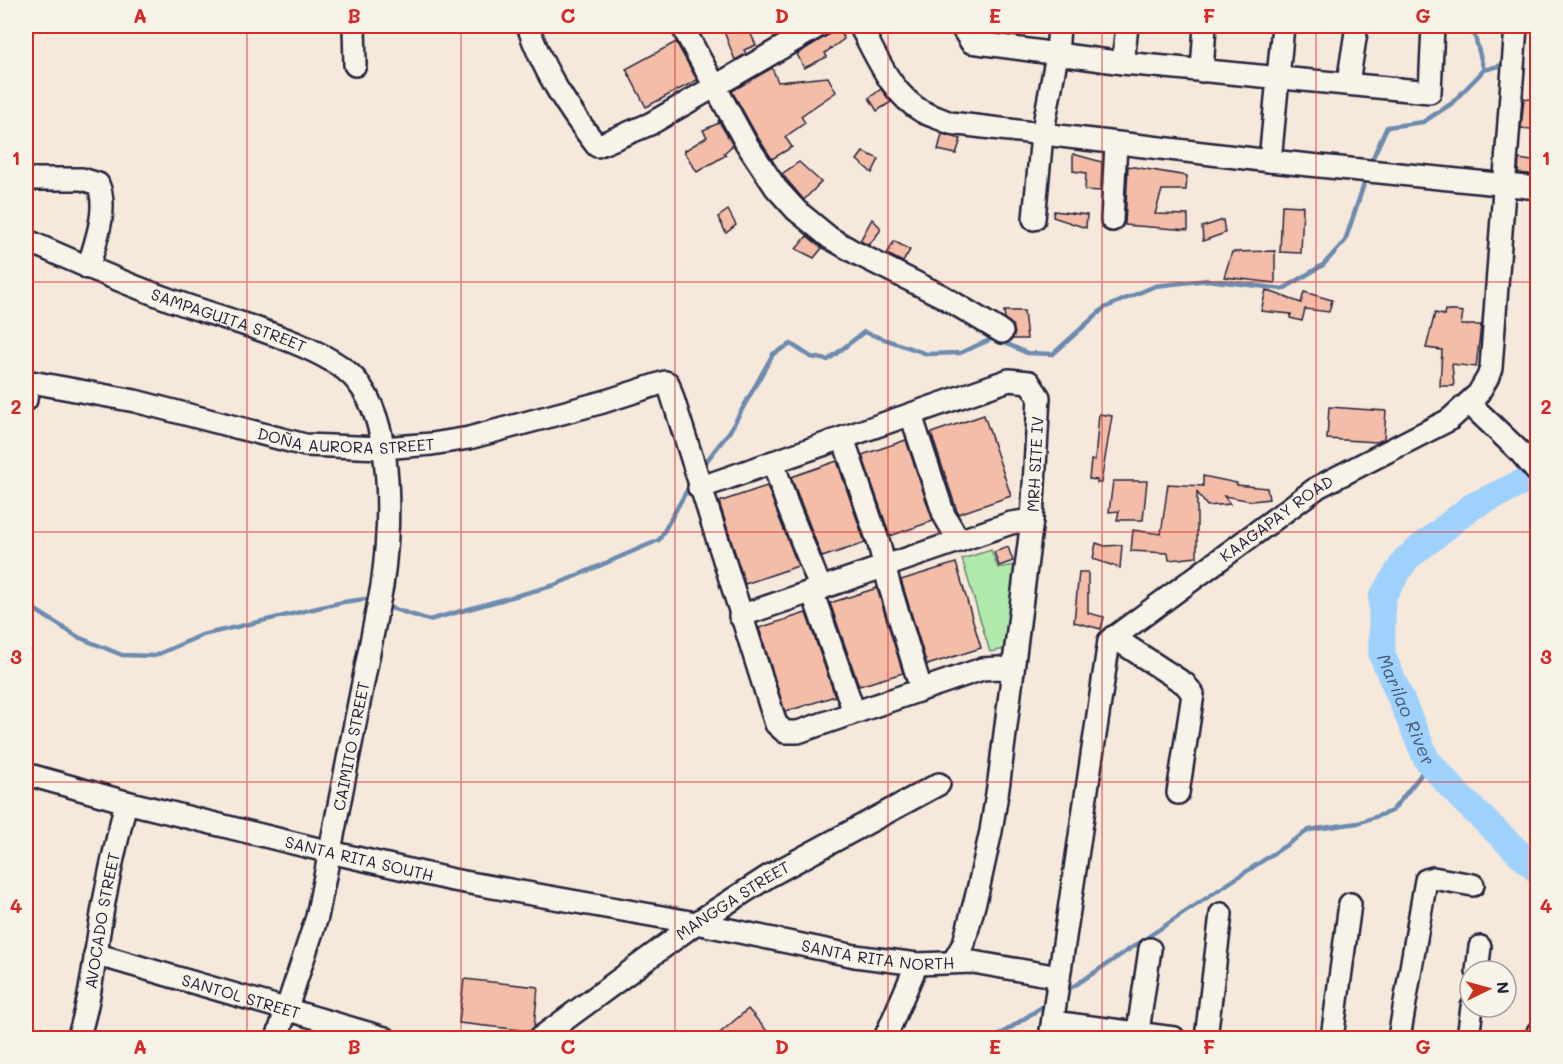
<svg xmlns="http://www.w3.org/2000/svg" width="1563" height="1064" viewBox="0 0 1563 1064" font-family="Mali,sans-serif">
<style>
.green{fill:#b1e9ad;stroke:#6a8674;stroke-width:1.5}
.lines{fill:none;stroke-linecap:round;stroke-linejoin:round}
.stream{stroke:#6c8baf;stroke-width:4.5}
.river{stroke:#9ed1fc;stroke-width:27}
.building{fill:#f4bda8;stroke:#22223b;stroke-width:1.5}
.minor-casing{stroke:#22223b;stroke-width:26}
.minor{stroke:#f7f3e8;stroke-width:21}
.grid{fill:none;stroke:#d62828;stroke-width:1.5;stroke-opacity:0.55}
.labels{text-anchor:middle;stroke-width:4.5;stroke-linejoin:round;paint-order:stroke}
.street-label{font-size:16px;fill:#22223b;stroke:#f7f3e8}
.water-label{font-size:18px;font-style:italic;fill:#475775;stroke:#f7f3e8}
.neatline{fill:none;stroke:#d62828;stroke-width:2}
.grid-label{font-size:20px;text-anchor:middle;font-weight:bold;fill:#d62828}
</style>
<rect width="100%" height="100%" fill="#f6e8db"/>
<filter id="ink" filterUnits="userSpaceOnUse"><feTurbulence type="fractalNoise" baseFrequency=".0167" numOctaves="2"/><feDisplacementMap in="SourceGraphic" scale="12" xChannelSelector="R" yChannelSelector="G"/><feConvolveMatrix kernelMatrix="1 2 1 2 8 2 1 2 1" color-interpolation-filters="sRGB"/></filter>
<g filter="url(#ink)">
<!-- green -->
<path class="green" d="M991,550L998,568L1021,564L1011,648L990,652L962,559Z"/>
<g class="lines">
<!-- stream -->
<g class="stream">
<path d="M1472,26L1484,70"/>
<path d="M1535,56L1538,55"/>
<path d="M1370,164L1387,127L1423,122L1451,104L1484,70L1506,64"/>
<path d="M701,468L730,431L773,354L791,344L811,357L828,360L864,332L927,354L960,353L994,338L1027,353L1053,354L1104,308L1155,286L1208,280L1283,289L1323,265L1345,241L1365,181"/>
<path d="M26,604L78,637L122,655L154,656L202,635L343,602L366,599"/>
<path d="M391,608L429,620L555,585L659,540L690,485"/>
<path d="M1068,990L1309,830L1358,823L1392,811L1420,776L1427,760"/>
<path d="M995,1038L1048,1003"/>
</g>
<!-- river -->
<path class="river" id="s1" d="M1538,475L1471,507L1406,559L1382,597V655L1427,760L1461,798L1538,871"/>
</g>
<!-- building -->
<g class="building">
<path d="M732,26H747L756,45L744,50L746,54L735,60L723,29Z"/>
<path d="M839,28L844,39L825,53L827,57L804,68L797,54Z"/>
<path d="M676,42L697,80L646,107L626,69Z"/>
<path d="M772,68L778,82L828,77L836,92L801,116L805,123L785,137L792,147L772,159L757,136L732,91Z"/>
<path d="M881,89L891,102L877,111L869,98Z"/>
<path d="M1524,98L1538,101V130L1521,128Z"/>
<path d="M718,120L733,145L724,153L726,155L697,172L684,151L707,137L703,130L719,123Z"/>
<path d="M942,134L961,139L956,154L938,150Z"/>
<path d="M863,152L879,159L872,173L857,160Z"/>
<path d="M1073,154L1102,162L1101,191L1085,190L1086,173L1073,171Z"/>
<path d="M1519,159L1538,162V175L1518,173Z"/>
<path d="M799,162L821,182L804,200L782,174Z"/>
<path d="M1128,166L1187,176L1186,190H1162L1155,214L1188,215V230L1125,225Z"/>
<path d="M1282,205L1303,206L1301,253L1280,252Z"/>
<path d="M728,210L736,225L726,233L718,217Z"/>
<path d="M1054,211L1087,215L1086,228L1053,217Z"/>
<path d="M872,219L880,227V231L869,245L860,241Z"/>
<path d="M1223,220L1225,233L1203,241L1202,227Z"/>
<path d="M807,236L822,248L814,258L796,249Z"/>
<path d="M894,241L910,250L903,262L887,254Z"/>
<path d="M1275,251V283L1224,277L1232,252Z"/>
<path d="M1266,290L1301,303L1304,292L1332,300L1329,312L1305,309L1302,321L1290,318L1291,314L1261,311Z"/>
<path d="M1445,310L1463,312L1461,325H1481L1476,367L1452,364L1454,386H1440L1442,350L1426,348L1435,313L1444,315Z"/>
<path d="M1004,311H1024L1027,339H1012L1015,333L1013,326L1005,319Z"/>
<path d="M1329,407L1386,411L1384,439L1377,442L1327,439Z"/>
<path d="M1099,414L1112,416L1101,483H1097V480L1089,479L1091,460H1095Z"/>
<path d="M984,415L1011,496L958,514L931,433Z"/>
<path d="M906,440L933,521L890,536L862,455Z"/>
<path d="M837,461L865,543L822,557L791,477Z"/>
<path d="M1203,476L1237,483V485L1267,488L1269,499L1252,501L1224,496L1230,504L1207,506L1197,492V557L1169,560L1168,553L1131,551L1133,530L1161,534L1168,484L1203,486Z"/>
<path d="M1113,481H1147L1143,520H1117L1119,511L1109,512Z"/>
<path d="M767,486L798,566L745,584L719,502Z"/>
<path d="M1096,543L1105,546L1122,545L1120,568L1093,559Z"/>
<path d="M1008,547L1013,561L999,566L994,552Z"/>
<path d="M956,563L981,648L927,665L901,580Z"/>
<path d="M1079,572H1088V613L1104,617L1101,629L1074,622Z"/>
<path d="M877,588L903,673L859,686L830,603Z"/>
<path d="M806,613L835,696L785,712L759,628Z"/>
<path d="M464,979L538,987L534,1027L530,1031L459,1023Z"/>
<path d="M748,1009L773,1038H714Z"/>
</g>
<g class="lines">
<defs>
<g id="minor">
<path d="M354,26L355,65"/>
<path d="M528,26C543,71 568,109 597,146L650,124L819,26"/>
<path d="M682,26L746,143L776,188L796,210L830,238L856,253L942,296L1002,332"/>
<path d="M860,26C877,57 891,94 923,112C932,116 941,119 950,123L1270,161L1538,188"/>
<path d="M961,26L971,42L1123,63L1430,92L1433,26"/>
<path d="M1123,63L1127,26"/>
<path d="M1202,71L1205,26"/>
<path d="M1348,83L1357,26"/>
<path d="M1270,161L1283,26"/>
<path d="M26,179H82L98,184C109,209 95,243 88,268"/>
<path d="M1034,219L1042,135L1057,55L1059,26"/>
<path d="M1112,220L1116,144"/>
<path id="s2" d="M26,240C73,261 120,282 168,299C216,317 323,343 355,379C396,425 390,529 382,586L317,917L277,1038"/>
<path id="s3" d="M26,381L135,401L305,445L383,448L432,444L469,438L603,402L665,382"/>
<path d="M668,383L776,724L785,732H798L982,669L999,668L1013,670"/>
<path d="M26,400L28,382"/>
<path d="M1469,403L1519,451L1538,473"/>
<path d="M911,415L944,515L959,541"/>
<path d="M843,438L879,544L889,584L921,689"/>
<path d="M773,462L787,504L821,589"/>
<path d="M699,488L1009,380L1029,382L1039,397L1032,520L999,781L991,831L978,890L964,943L953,962"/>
<path d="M812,591L854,712"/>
<path d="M740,616L1011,523L1032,520"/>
<path d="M1113,637L1185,684L1193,694L1178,793"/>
<path id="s4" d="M26,774L126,802L330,852L453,880L696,923L855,956L917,964L973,962L1059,977"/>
<path id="s5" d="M95,954L385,1038"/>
<path d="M1477,971L1480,947"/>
<path d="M1053,1022L1174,1038"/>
<path id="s6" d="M78,1038C91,1000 94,960 101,920C107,880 117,841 126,802"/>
<path id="s7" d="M540,1038L696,923L769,876L939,784"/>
<path d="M885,1038L917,964"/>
<path id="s8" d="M1050,1038L1109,641L1318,487L1449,420L1478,394L1488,377L1491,368L1516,26"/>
<path d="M1137,1038L1150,949"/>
<path d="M1206,1038L1221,914"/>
<path d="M1332,1038L1350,904"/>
<path d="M1399,1038L1426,880L1433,878L1473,885"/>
<path d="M1468,1038L1472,1007"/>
<path d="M1536,1038L1538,1032"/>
</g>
</defs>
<!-- minor casing -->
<use href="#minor" class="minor-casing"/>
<!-- minor -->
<use href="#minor" class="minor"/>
</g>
</g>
<!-- grid -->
<path class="grid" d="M247,26V1038M461,26V1038M675,26V1038M888,26V1038M1102,26V1038M1316,26V1038M26,282H1538M26,532H1538M26,782H1538"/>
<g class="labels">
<!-- street labels -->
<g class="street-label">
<text dy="6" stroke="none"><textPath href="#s2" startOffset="218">SAMPAGUITA STREET</textPath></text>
<text dy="6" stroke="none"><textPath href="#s3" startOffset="327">DOÑA AURORA STREET</textPath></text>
<text transform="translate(1035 464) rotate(-87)" y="6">MRH SITE IV</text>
<text dy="6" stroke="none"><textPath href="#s8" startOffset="609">KAAGAPAY ROAD</textPath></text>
<text transform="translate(351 746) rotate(-79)" y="6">CAIMITO STREET</text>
<text dy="6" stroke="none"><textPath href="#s4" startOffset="344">SANTA RITA SOUTH</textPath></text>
<text dy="6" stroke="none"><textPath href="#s7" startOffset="237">MANGGA STREET</textPath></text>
<text dy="6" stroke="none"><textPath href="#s6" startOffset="120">AVOCADO STREET</textPath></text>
<text dy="6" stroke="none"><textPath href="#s4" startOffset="872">SANTA RITA NORTH</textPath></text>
<text dy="6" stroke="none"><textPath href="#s5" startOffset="152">SANTOL STREET</textPath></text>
</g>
<!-- water labels -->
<g class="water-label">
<text dy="6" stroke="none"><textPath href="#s1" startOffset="320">Marilao River</textPath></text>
</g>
</g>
<!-- margin -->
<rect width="1563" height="1064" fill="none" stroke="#f7f3e8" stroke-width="66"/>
<!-- north arrow -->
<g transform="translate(1488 989) rotate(85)"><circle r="28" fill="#f7f3e8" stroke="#a29fa3" stroke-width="1.5"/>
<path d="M0-4.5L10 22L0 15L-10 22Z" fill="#c8321e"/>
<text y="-9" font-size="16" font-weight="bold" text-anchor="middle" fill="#22223b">N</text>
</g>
<rect x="33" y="33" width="1497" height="998" class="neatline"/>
<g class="grid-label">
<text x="140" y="23">A</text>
<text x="354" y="23">B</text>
<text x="568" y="23">C</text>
<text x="782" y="23">D</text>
<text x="995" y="23">E</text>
<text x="1209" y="23">F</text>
<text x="1423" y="23">G</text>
<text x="16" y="165">1</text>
<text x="1546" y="165">1</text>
<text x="16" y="414">2</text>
<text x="1546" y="414">2</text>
<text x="16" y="664">3</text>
<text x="1546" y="664">3</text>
<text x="16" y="913">4</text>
<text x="1546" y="913">4</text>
<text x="140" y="1054">A</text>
<text x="354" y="1054">B</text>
<text x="568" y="1054">C</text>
<text x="782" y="1054">D</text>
<text x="995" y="1054">E</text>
<text x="1209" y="1054">F</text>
<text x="1423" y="1054">G</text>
</g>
</svg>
